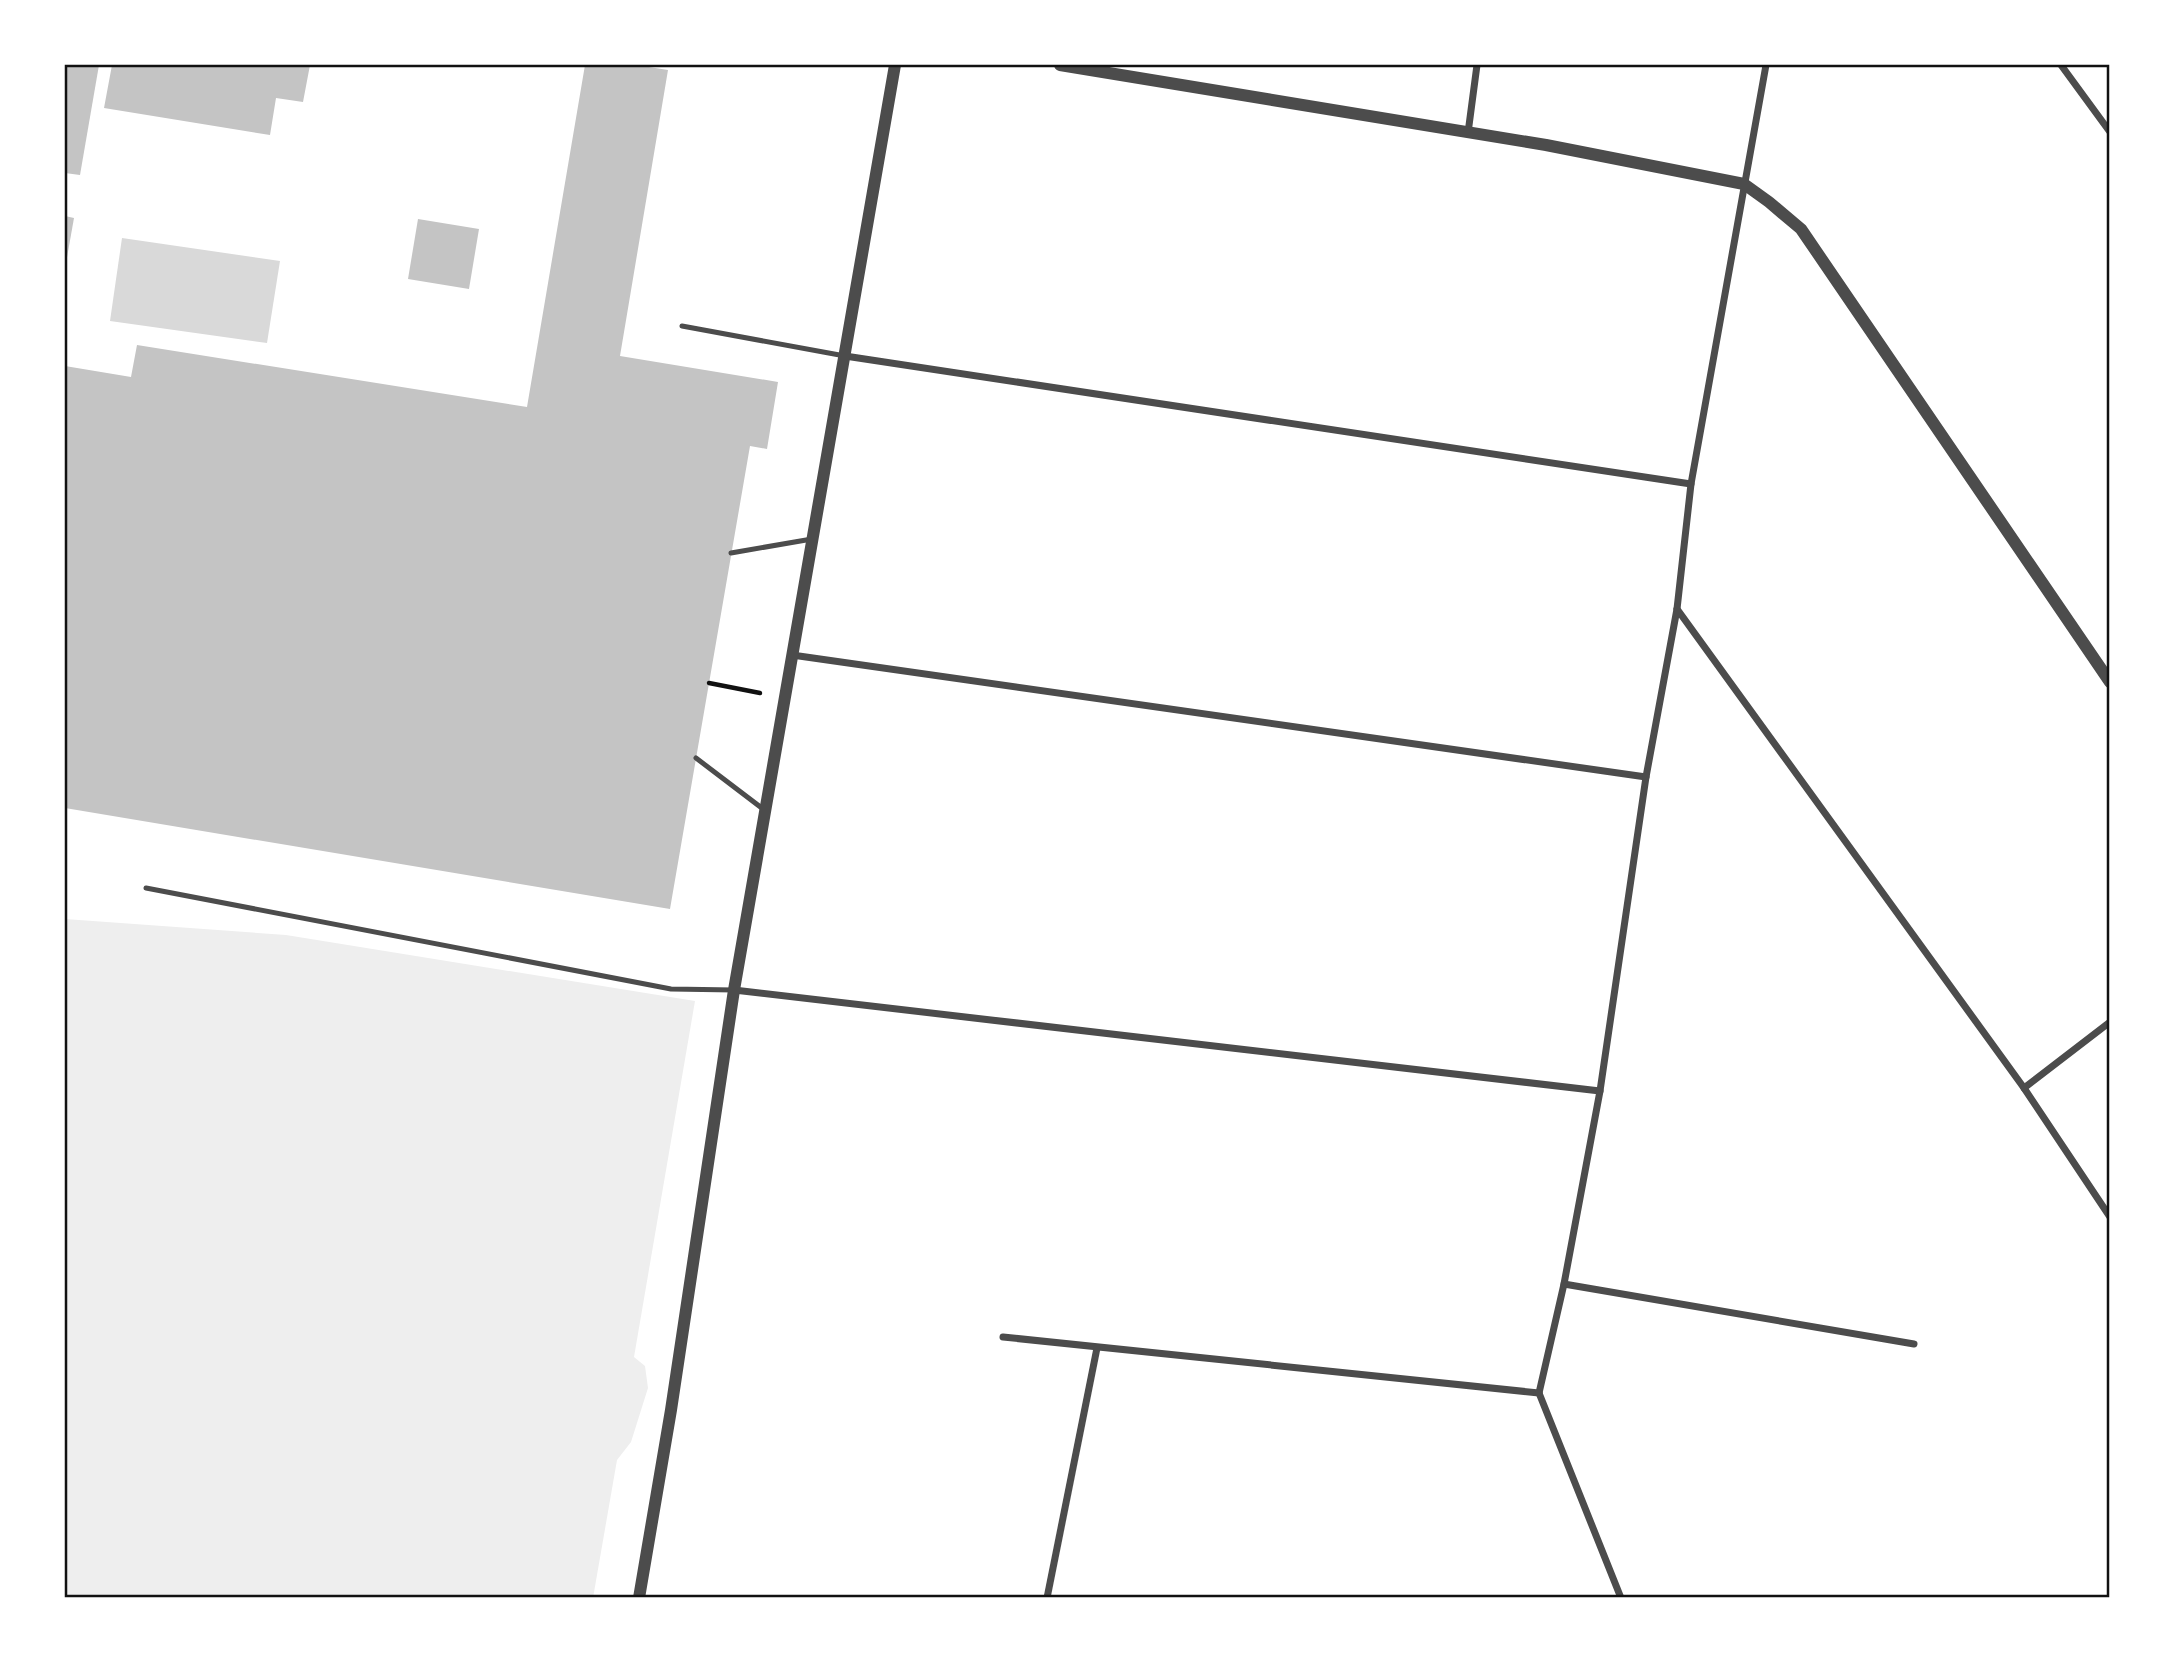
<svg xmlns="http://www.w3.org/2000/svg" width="2175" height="1663" viewBox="0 0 2175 1663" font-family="Karla,sans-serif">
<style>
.green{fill:#eee}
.water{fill:#d9d9d9}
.building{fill:#c4c4c4}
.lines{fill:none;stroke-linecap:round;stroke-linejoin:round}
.path{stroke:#111;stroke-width:4.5}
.service{stroke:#4c4c4c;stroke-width:5}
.minor{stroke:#4c4c4c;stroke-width:7}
.tertiary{stroke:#4c4c4c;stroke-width:12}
.neatline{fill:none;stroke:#111;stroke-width:2.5}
</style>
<rect width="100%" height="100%" fill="#fff"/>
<!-- green -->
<path class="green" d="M65,919L286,935L695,1001L634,1357L645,1366L648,1388L631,1442L617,1460L593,1598H65Z"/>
<!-- water -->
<path class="water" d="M122,238L280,261L267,343L110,321Z"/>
<!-- building -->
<g class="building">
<path d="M65,65H99L80,175L65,173Z"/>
<path d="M112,65H310L303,102L276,98L270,135L104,108Z"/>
<path d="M585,65H636L668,70L620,356L778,382L767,449L750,446L670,909L65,808V366L131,377L137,345L527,407Z"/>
<path d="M65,216L74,218L66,263H65Z"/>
<path d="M418,219L479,229L469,289L408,279Z"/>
</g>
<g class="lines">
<!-- path -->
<path class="path" d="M709,683L760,693"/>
<!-- service -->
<g class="service">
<path d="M682,326L845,356"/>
<path d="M731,553L812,539"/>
<path d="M696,758L763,809"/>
<path d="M146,888L671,989L734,990"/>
</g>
<!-- minor -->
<g class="minor">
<path d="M2061,65L2110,132"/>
<path d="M1468,133L1477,65"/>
<path d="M845,356L1691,484"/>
<path d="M1677,609L2024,1088L2110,1217"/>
<path d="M792,655L1646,777"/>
<path d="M734,990L1600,1091"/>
<path d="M2024,1088L2110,1022"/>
<path d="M1564,1284L1914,1344"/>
<path d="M1003,1337L1539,1393"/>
<path d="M1539,1393L1564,1284L1600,1091L1646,777L1677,609L1691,484L1766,65"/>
<path d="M1539,1393L1621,1598"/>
<path d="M1047,1598L1097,1348"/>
</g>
<!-- tertiary -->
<g class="tertiary">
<path d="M1060,65L1546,145L1744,184L1769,202L1801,229L2110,682"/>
<path d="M639,1598L671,1410L734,990L895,65"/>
</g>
</g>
<!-- border -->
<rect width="2175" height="1663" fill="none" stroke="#ffffff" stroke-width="133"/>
<rect x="66" y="66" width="2042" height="1530" class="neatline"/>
</svg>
